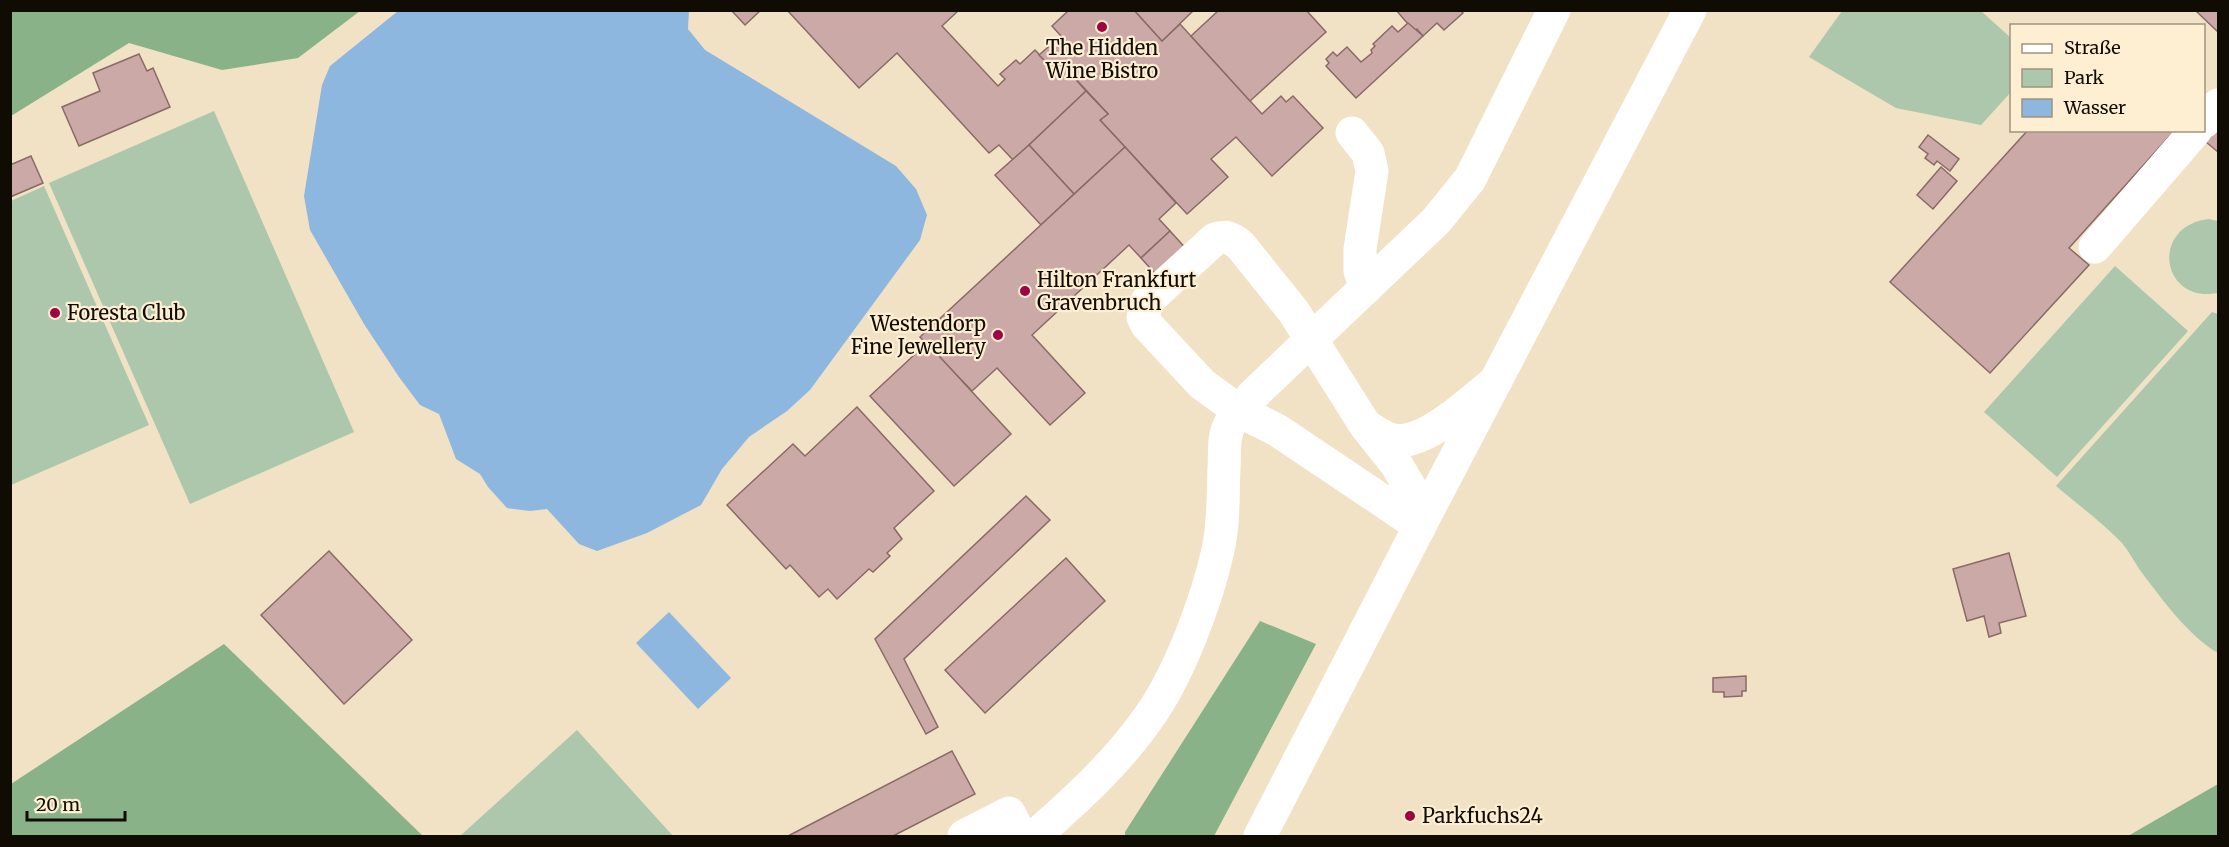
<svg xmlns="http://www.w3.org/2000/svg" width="2229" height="847" viewBox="0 0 2229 847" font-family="Merriweather,serif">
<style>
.green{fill:#acc7ab}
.forest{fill:#8ab289}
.water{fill:#8db7de}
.building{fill:#cba9a6;stroke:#896a67;stroke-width:1.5}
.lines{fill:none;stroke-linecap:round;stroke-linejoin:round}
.minor{stroke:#fff;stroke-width:33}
.major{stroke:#fff;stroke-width:33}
.poi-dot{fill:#a00342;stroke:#feefd2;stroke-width:2}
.labels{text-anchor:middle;stroke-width:4.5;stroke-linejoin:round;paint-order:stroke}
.poi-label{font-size:20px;fill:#100b03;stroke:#feefd2;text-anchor:start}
</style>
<rect width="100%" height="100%" fill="#f1e1c5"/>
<!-- green -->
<g class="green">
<path d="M1842,11H1981L2011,38V92L1981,125L1896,108L1809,57Z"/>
<path d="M214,111L354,432L190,504L49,183Z"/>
<path d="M44,186L149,425L11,485V201Z"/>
<path d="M2209,219L2218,221V293C2161,304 2149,226 2209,219Z"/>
<path d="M2115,266L2188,331L2057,477L1984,412Z"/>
<path d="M2212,312L2218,314V653C2189,636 2166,604 2145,577C2137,567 2131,554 2122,543C2102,522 2078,505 2056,486Z"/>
<path d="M577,730L673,836H460Z"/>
</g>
<!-- forest -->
<g class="forest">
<path d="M11,10H360V11L298,58L222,70L129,43L11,116Z"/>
<path d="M1260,621L1316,644L1214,836H1125V832Z"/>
<path d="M224,644L423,836H13L10,833L11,784Z"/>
<path d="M2218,784V836H2128Z"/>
</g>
<!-- water -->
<g class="water">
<path d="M689,10L688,29L705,50L896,166L916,189L927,215L920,240L810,390L787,411L749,437L722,469L701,505L647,533L597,551L579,544L547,509L530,511L507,508L488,487L480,474L456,459L439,414L420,405L399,377L364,324L310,230L304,196L322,85L330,66L398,11Z"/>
<path d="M669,612L731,678L698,709L636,643Z"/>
</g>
<!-- building -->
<g class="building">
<path d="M731,10H761L745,25Z"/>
<path d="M787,10H959L942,26L998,86L1005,79L1000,74L1016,60L1020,64L1035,50L1055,71L1062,64L1086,91L1013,160L999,145L989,153L897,53L859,88Z"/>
<path d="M1069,10H1134L1162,41L1180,24L1262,114L1281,96L1286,102L1293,96L1323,128L1272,176L1236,137L1211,159L1228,177L1187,214L1100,120L1108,114L1062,64L1055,71L1039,55L1061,36L1052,26Z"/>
<path d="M1134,10H1194L1162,41Z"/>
<path d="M1219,10H1306L1326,32L1250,101L1191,36Z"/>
<path d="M1396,10H1460L1463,13L1444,30L1437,23L1423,36L1417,29L1414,31Z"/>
<path d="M2195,10H2218V32Z"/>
<path d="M1408,23L1423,36L1356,98L1326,66L1329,63L1326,59L1333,52L1337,56L1347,47L1361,62L1372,53L1371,50L1375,46L1373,44L1392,26L1398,32Z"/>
<path d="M139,54L147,71L153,68L170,107L79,146L62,107L100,91L93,73Z"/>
<path d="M1086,91L1108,114L1100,120L1125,147L1074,194L1029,145Z"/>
<path d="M2218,128V152L2206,142Z"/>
<path d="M2028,130H2175L2069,248L2089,265L1990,373L1890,282Z"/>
<path d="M1928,135L1959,159L1950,171L1937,161L1934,165L1925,158L1928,154L1919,147Z"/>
<path d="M1029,145L1074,194L1041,225L995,175Z"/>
<path d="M1125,147L1176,203L1159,219L1170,231L1141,258L1129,245L1032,335L1085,393L1050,425L997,368L972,391L920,337Z"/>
<path d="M31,156L43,183L10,197V165Z"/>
<path d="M1941,167L1957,181L1933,209L1917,195Z"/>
<path d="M1170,231L1199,263L1170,290L1141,258Z"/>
<path d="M927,343L1011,434L954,486L870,396Z"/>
<path d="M857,407L934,491L894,528L902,539L887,553L890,556L873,572L869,569L837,599L828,589L819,597L790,565L786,569L727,505L793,444L805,456Z"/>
<path d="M1026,496L1050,520L904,659L938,727L926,734L875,639Z"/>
<path d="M329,551L412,640L344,704L261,615Z"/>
<path d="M2009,553L2026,616L1999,623L2001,633L1989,637L1984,616L1967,621L1953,569Z"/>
<path d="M1066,558L1105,601L985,713L945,670Z"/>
<path d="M1746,676V691H1742V696L1724,697V692H1713V678Z"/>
<path d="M952,751L975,794L893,836H788Z"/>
</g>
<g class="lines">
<!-- minor -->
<g class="minor">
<path d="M2204,122L2218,105"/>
<path d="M1352,133L1368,153L1372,171L1360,249V271L1366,288"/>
<path d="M2095,247L2196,130"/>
<path d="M1365,425C1374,431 1383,438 1394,440C1425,446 1473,399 1496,381"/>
<path d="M1420,526L1277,430L1239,411L1202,384L1147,325L1143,317L1147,301L1215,239C1226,235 1232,238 1241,246L1294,312L1365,425L1396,464L1426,514"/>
<path d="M964,836L1009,813L1021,836"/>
<path d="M1035,836C1077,799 1119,761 1151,714C1180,672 1207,600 1218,550C1224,523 1223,496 1224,468C1225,456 1223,440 1228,428C1233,416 1245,405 1253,395L1436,221L1470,179L1554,10"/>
</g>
<!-- major -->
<path class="major" d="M1260,836L1426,514L1690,10"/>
</g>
<!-- markers -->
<g class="poi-dot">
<circle cx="1102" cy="27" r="6"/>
<circle cx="1025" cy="291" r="6"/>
<circle cx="55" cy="313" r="6"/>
<circle cx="998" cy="335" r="6"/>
<circle cx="1410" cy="816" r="6"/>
</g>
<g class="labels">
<!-- poi labels -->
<g class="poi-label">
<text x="1102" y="55" text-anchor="middle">The Hidden<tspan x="1102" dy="23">Wine Bistro</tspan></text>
<text x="1037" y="287">Hilton Frankfurt<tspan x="1037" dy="23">Gravenbruch</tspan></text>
<text x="67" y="320">Foresta Club</text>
<text x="986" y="331" text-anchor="end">Westendorp<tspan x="986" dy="23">Fine Jewellery</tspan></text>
<text x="1422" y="823">Parkfuchs24</text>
</g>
</g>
<!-- border -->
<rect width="2229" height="847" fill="none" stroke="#100b03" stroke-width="24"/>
<!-- legend -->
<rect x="2010" y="24" width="195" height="108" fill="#feefd2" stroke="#9f947f" stroke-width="1.5"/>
<rect x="2022" y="44" width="30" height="9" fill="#ffffff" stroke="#9f947f" stroke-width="1.5"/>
<text x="2064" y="54" font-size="18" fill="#100b03">Straße</text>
<rect x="2022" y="69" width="30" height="18" fill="#acc7ab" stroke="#9f947f" stroke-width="1.5"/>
<text x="2064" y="84" font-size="18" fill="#100b03">Park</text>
<rect x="2022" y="99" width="30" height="18" fill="#8db7de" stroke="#9f947f" stroke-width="1.5"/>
<text x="2064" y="114" font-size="18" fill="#100b03">Wasser</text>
<!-- scale -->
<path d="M27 811v9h98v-9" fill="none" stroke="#100b03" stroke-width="3"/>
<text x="36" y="811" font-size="18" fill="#100b03" stroke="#feefd2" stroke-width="4.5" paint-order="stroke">20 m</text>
</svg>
